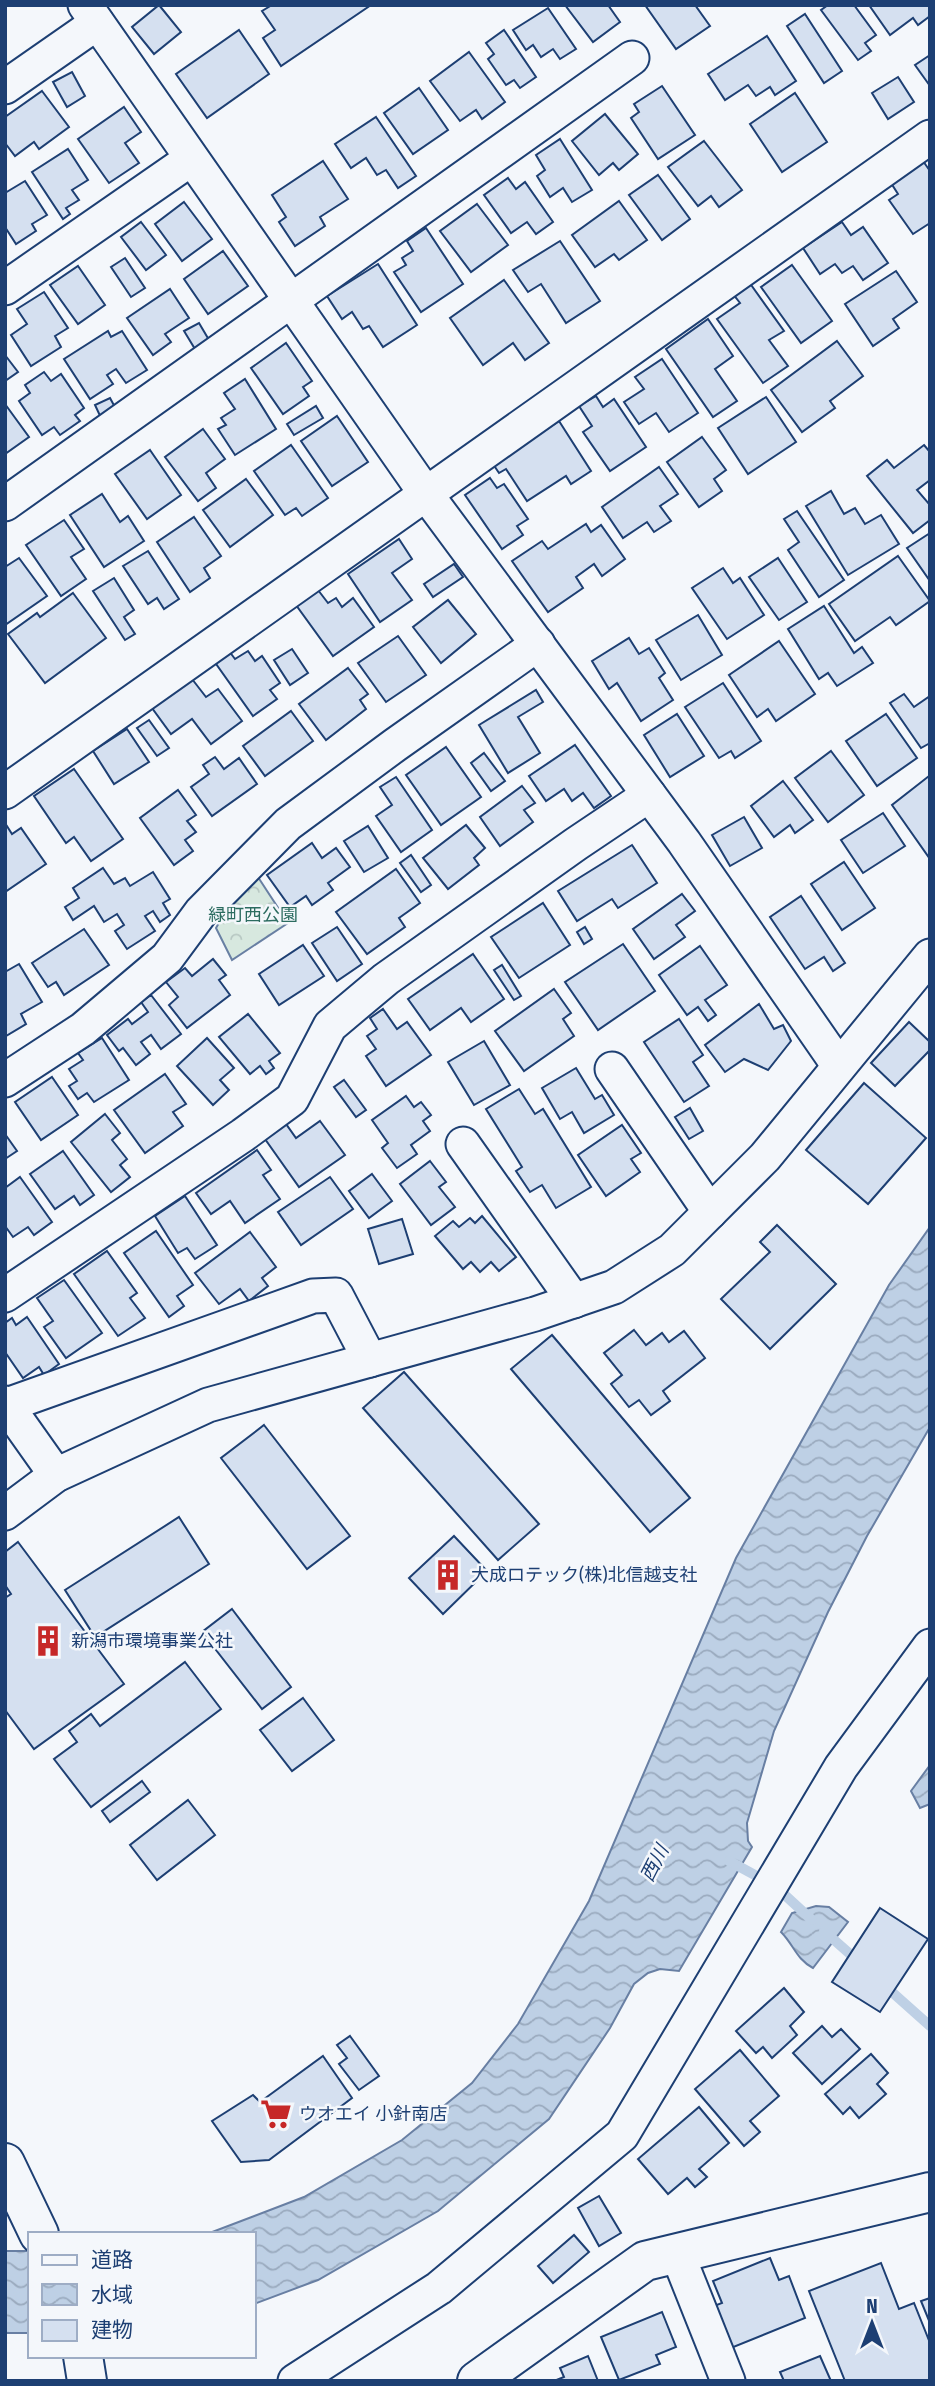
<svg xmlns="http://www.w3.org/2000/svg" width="935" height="2386" viewBox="0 0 935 2386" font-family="'Fira Sans Condensed','Noto Sans JP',sans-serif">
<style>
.forest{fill:url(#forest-crowns);stroke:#687fa3;stroke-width:2}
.water{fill:url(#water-waves);stroke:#687fa3;stroke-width:2}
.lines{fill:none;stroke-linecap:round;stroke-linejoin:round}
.stream{stroke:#bed0e5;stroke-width:10}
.building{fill:#d5e0f0;stroke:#1d3f73;stroke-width:2}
.street-casing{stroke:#1d3f73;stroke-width:37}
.secondary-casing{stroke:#1d3f73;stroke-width:42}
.street{stroke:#f4f7fb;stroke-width:33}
.secondary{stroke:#f4f7fb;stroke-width:38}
.labels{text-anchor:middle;stroke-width:5;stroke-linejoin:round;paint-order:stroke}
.park-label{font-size:18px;fill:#2c6c60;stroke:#f4f7fb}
.poi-label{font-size:18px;fill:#1d3f73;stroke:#f4f7fb;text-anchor:start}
.water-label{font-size:19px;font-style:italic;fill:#1d3f73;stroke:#f4f7fb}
</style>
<defs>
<pattern id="forest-crowns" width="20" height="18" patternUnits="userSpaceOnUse" patternTransform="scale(1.75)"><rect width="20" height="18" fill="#d7e8df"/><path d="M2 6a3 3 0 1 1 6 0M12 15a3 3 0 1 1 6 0" fill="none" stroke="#b8c8c3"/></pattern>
<pattern id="water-waves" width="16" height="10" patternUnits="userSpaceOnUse" patternTransform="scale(1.75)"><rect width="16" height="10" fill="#bed0e5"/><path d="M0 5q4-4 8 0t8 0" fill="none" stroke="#9aaabe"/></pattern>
</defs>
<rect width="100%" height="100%" fill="#f4f7fb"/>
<!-- forest -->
<path class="forest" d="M256,874L288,923L232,960L216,928L236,893Z"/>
<!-- water -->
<g class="water">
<path d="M930,1227V1427L867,1536L828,1612L774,1731L747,1823L748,1841L752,1847L679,1971L660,1969L648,1973L634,1984L610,2028L549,2119L438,2211L318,2280L254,2304V2234H207L304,2197L402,2140L472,2083L518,2024L589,1901L736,1558L889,1285Z"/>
<path d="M930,1765V1804L920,1808L911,1791Z"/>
<path d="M816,1906L829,1907L848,1922L813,1968C796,1959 794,1945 781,1932L792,1913Z"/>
<rect x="5" y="2251" width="25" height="82"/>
</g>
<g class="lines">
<!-- stream -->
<g class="stream">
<path d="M729,1861L775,1886L812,1920"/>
<path d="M824,1931L859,1962"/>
<path d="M884,1985L930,2026"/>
</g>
</g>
<!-- building -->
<g class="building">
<path d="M159,5L181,32L154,54L132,27Z"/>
<path d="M272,5H371L281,66L263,38L275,30L262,11Z"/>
<path d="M565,5H608L620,22L593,42Z"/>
<path d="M645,5H695L710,26L676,49Z"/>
<path d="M828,5H854L876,35L865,43L871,51L858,60L821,10Z"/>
<path d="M869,5H930V16L918,25L913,18L890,35Z"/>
<path d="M548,8L576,49L560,59L553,49L541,57L533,45L526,50L513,30Z"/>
<path d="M805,14L842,71L824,83L787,26Z"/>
<path d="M239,30L269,74L207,118L176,74Z"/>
<path d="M504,30L536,77L520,88L514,80L506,85L488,59L494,54L486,43Z"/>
<path d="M767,36L796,81L775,95L770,87L756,96L748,85L725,100L708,74Z"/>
<path d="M469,52L505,102L482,119L476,110L460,121L430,81Z"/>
<path d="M930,55V86L915,65Z"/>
<path d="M72,72L85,96L67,107L53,82Z"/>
<path d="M898,77L914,102L888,119L872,93Z"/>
<path d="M662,86L695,135L658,159L631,118L639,112L634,104Z"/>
<path d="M419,88L448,130L413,154L384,113Z"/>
<path d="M42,91L69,127L39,149L34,142L15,156L5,143V117Z"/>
<path d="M795,93L827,142L782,172L750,124Z"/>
<path d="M124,107L141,132L125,143L139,163L109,183L78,139Z"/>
<path d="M605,114L638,154L619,170L613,163L599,175L572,141Z"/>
<path d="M376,117L416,176L398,188L386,170L377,175L366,158L351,168L335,144Z"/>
<path d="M560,139L592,190L572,202L563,188L550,197L537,176L545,170L536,155Z"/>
<path d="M704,141L742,190L719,207L711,196L698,206L668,167Z"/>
<path d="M68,149L88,180L72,190L79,200L66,208L70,214L63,219L32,172Z"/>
<path d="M323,161L348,199L320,217L325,226L295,246L279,222L286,217L272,195Z"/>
<path d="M923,161L930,171V223L913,234L889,200L898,194L891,183Z"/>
<path d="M658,175L690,219L662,240L629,195Z"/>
<path d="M508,178L516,189L525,182L553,222L536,234L527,222L511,233L484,195Z"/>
<path d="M25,181L47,215L32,224L36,231L16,244L5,227V193Z"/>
<path d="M619,201L647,240L619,260L614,254L595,267L572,235Z"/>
<path d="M184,202L212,239L182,261L155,224Z"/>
<path d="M477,204L508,245L471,272L440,231Z"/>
<path d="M141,222L166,255L146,270L121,237Z"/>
<path d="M842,222L851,235L863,227L888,263L863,280L853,266L842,273L835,264L820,274L803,248Z"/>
<path d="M426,228L463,284L421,312L394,272L406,265L402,258L413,251L407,241Z"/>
<path d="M560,241L600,301L566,323L541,284L528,292L513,270Z"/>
<path d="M223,251L248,286L208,314L184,279Z"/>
<path d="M125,258L145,288L131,297L111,267Z"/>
<path d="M378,264L417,325L383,347L369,326L363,329L352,312L342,319L327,296Z"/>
<path d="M792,265L832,321L801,343L761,287Z"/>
<path d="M78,266L105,305L78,324L50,285Z"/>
<path d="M896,271L917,302L893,319L899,328L873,346L845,304Z"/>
<path d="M504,280L549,343L525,360L513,343L483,365L450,318Z"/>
<path d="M749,282L784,331L769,340L788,366L763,383L717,319L740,303L733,294Z"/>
<path d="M170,289L189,318L165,334L171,342L153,355L127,318Z"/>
<path d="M44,292L68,328L55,336L61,347L31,366L11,335L27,324L17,309Z"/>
<path d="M708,319L733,356L715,369L737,401L713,417L666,349Z"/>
<path d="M199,323L209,340L195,349L184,331Z"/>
<path d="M108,331L111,337L122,331L147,370L126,383L116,369L107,375L113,384L90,399L64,359Z"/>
<path d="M837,341L863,376L830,401L835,408L802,432L771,390Z"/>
<path d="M286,343L312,381L303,387L309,396L283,414L251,368Z"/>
<path d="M5,355L18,372L5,381Z"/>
<path d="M662,359L698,413L669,432L656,413L639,424L624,402L644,389L635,377Z"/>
<path d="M44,372L51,381L61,374L84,408L75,415L80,421L60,435L54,427L42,435L19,401L30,393L25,385Z"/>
<path d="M245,379L276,429L235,455L218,429L226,425L221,418L235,409L224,393Z"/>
<path d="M596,396L603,407L614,399L646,447L610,471L583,432L592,426L579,406Z"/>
<path d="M766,397L796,442L748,474L718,428Z"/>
<path d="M110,398L117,411L102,420L95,405Z"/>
<path d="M5,404L29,437L5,454Z"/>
<path d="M316,406L323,418L294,435L287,424Z"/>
<path d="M337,416L368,462L332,486L301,441Z"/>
<path d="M559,421L591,471L571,484L566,476L527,501L506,469L499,473L493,464Z"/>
<path d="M203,429L225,459L206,473L216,488L198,501L165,457Z"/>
<path d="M702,437L726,470L714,479L722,491L699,507L667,462Z"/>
<path d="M291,445L328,498L302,516L296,508L285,515L254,471Z"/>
<path d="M924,445L930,452V480L917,490L930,505V520L913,533L867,476L887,460L894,468Z"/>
<path d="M150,450L181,495L147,519L115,474Z"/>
<path d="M659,467L678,494L660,506L671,521L654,532L647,522L623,538L602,507Z"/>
<path d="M490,478L497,488L504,484L528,519L517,526L523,535L502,549L465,495Z"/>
<path d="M246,479L273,515L230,547L203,510Z"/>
<path d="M831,491L844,514L855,508L865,524L881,515L899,544L848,575L806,506Z"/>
<path d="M102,494L120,522L128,516L144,541L104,567L70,515Z"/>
<path d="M797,511L844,580L819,597L788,550L799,542L784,519Z"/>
<path d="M194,517L221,556L204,568L210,578L190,592L157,542Z"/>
<path d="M64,520L84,549L71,557L86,579L61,596L26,545Z"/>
<path d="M586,524L591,532L601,525L625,559L602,576L594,564L576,577L583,588L548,612L512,561L542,541L548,549Z"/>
<path d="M930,533V581L907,548Z"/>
<path d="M399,539L412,559L392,573L412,600L380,622L348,574Z"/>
<path d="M148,551L179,599L164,609L157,598L148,604L123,566Z"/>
<path d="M898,556L930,601L896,625L890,617L855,641L829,604Z"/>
<path d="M19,558L47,596L5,625V567Z"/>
<path d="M778,558L807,602L779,620L749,577Z"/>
<path d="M454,564L463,577L433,597L424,584Z"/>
<path d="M723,568L733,583L740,578L764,615L727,639L692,588Z"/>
<path d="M114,578L134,610L124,617L135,634L125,640L93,591Z"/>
<path d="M318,590L328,603L336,598L342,607L353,598L374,627L333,656L296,605Z"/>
<path d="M73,593L106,638L45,683L8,634L37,613L40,617Z"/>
<path d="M448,600L476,634L441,663L413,627Z"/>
<path d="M824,606L854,653L862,647L873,663L837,686L828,673L819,679L788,629Z"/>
<path d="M698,615L722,655L681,680L656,640Z"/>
<path d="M398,636L426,675L386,702L358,663Z"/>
<path d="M629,638L639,654L649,648L665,673L659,678L673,700L641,721L617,683L609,689L592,661Z"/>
<path d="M779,641L815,694L776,721L768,709L757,717L729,675Z"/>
<path d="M292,649L308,673L290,685L274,660Z"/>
<path d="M229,651L235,659L248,651L255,661L262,656L280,683L270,690L277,699L253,716L214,661Z"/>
<path d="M348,668L368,694L360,700L366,709L326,740L299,704Z"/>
<path d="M192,679L206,697L218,689L242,721L211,744L192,719L171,734L152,708Z"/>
<path d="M723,683L761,741L735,758L731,751L719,758L685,707Z"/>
<path d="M536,690L543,702L518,717L540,753L508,773L479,725Z"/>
<path d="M904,694L914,707L930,696V743L921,748L890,703Z"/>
<path d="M291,711L313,741L265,776L243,746Z"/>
<path d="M677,714L704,756L670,777L644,735Z"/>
<path d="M886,714L917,758L877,786L846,741Z"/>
<path d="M149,720L169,748L157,756L137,728Z"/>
<path d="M127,729L149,762L114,784L93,751Z"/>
<path d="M575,745L611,796L594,808L583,793L572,801L564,789L546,801L529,776Z"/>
<path d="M446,747L481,797L441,825L406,775Z"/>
<path d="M831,751L864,795L828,822L795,778Z"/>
<path d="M484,753L505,781L491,791L471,763Z"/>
<path d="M215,757L224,769L239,758L257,784L212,816L191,787L209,774L203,765Z"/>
<path d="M74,769L123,839L91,861L74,837L66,843L34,796Z"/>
<path d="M929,776L930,777V859L892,805Z"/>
<path d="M396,777L432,830L401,852L376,816L392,805L380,787Z"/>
<path d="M783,781L813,820L795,833L790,825L774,837L751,806Z"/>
<path d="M522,786L535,803L524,810L533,822L500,846L480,817Z"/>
<path d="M178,790L196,815L187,821L196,832L185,840L193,851L174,865L140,818Z"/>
<path d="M883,813L905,846L863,873L841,840Z"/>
<path d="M744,817L762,848L730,866L712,835Z"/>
<path d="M5,823L12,834L21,828L46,864L5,892Z"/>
<path d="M466,825L485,848L474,858L479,865L448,889L423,858Z"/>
<path d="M368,826L388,858L364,872L344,841Z"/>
<path d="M312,843L322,858L336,848L350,867L328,883L333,890L312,905L306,896L290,907L267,875Z"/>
<path d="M632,845L657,883L618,908L612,899L577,921L558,891Z"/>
<path d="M411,855L431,885L421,892L400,863Z"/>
<path d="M844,862L875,908L842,930L811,884Z"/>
<path d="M103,868L114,884L125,878L130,886L153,872L170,899L163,903L170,915L160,922L153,911L145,916L155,931L127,949L115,931L124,925L117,914L104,922L94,906L73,920L65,907L79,898L73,888Z"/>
<path d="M396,869L420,903L399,918L405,927L367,954L336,912Z"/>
<path d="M682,894L695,911L676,925L685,937L654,959L633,929Z"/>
<path d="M801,896L845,963L833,971L824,957L805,969L770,917Z"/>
<path d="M543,903L570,945L519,978L491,937Z"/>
<path d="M337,927L362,964L337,981L312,943Z"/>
<path d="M585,927L592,939L584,944L577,932Z"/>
<path d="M84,929L109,965L64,995L56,982L48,987L32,963Z"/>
<path d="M623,944L655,991L598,1030L565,982Z"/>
<path d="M303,945L324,976L279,1005L259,974Z"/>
<path d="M700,946L727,985L705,1000L716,1015L708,1021L698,1007L687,1015L659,975Z"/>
<path d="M473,954L504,999L471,1022L461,1008L430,1030L408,999Z"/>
<path d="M213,959L226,975L219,980L230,995L187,1028L169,1005L178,997L166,982L185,968L192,976Z"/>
<path d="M19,964L42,1002L21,1014L26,1024L6,1036L5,972Z"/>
<path d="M502,965L521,996L514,1000L494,970Z"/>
<path d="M554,989L571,1013L563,1019L574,1036L524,1071L495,1031Z"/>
<path d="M151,995L181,1034L161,1049L151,1035L141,1042L150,1054L136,1065L123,1048L119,1051L107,1035L128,1019L132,1024L148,1012L141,1002Z"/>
<path d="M759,1004L774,1029L783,1025L791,1041L768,1070L744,1059L725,1072L705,1045Z"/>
<path d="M383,1009L397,1029L407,1022L431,1055L386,1086L366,1056L376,1049L367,1036L377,1029L370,1018Z"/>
<path d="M248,1014L280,1053L269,1061L274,1068L266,1074L260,1066L250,1074L219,1037Z"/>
<path d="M679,1019L703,1055L693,1062L709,1086L684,1102L644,1042Z"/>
<path d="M909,1022L930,1042V1050L895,1086L871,1063Z"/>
<path d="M102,1038L129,1080L94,1102L87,1093L78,1099L69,1086L77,1081L69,1069L83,1060L78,1053Z"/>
<path d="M207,1038L234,1068L220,1080L229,1090L213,1105L177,1066Z"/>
<path d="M484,1041L510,1085L474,1105L448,1062Z"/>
<path d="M576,1068L595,1099L602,1095L614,1115L584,1133L572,1112L560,1119L542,1088Z"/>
<path d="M165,1074L186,1104L173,1112L183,1126L145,1153L114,1110Z"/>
<path d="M52,1077L78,1115L41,1140L15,1102Z"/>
<path d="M344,1080L366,1110L356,1117L334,1087Z"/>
<path d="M864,1083L926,1138L868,1204L806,1150Z"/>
<path d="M519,1089L535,1114L543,1109L591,1187L556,1208L542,1185L530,1192L516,1171L522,1167L486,1109Z"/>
<path d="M406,1096L414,1107L421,1102L431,1115L423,1121L430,1131L411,1145L417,1154L397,1168L382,1148L388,1143L372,1120Z"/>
<path d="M690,1108L703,1131L689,1139L675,1117Z"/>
<path d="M105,1114L120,1133L112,1140L127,1159L120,1165L130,1177L111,1192L71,1142Z"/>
<path d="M320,1121L345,1155L299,1187L265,1139L286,1124L296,1138Z"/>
<path d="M622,1125L641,1153L631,1159L640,1172L606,1196L578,1155Z"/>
<path d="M5,1134L17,1151L5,1159Z"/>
<path d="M257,1150L271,1170L263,1175L280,1199L245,1223L230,1201L211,1214L196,1193Z"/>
<path d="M63,1151L94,1195L80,1205L74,1196L55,1209L30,1174Z"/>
<path d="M430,1161L446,1182L439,1187L455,1207L431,1225L400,1184Z"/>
<path d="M372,1174L392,1201L369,1218L349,1191Z"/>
<path d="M20,1177L52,1222L34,1235L28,1227L13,1237L5,1226V1188Z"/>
<path d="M330,1177L353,1209L301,1245L278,1212Z"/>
<path d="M185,1196L217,1245L195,1259L187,1248L178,1253L155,1216Z"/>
<path d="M482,1216L516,1257L499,1271L491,1262L480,1272L471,1262L463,1269L435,1236L453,1221L459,1227L470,1218L475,1223Z"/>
<path d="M402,1219L413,1254L379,1264L368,1229Z"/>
<path d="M777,1225L836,1284L770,1349L721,1299L770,1252L760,1242Z"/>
<path d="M156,1231L193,1285L177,1296L184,1306L169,1317L124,1253Z"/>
<path d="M250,1232L276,1267L262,1278L268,1286L249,1301L240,1289L219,1304L195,1273Z"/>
<path d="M107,1251L137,1293L130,1298L145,1318L118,1336L74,1274Z"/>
<path d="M64,1280L102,1333L66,1358L44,1327L53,1321L37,1298Z"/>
<path d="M27,1317L59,1364L44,1375L39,1367L23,1378L5,1352V1323L12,1318L16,1325Z"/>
<path d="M634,1330L646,1345L662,1333L669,1342L684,1331L705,1358L663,1391L670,1401L651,1415L639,1400L629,1407L611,1384L622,1375L604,1353Z"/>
<path d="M552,1335L690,1498L650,1532L511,1369Z"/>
<path d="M404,1372L539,1524L498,1560L363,1408Z"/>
<path d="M264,1425L350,1536L307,1569L221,1458Z"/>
<path d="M179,1517L209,1564L95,1637L65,1590Z"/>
<path d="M454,1536L487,1571L443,1614L409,1578Z"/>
<path d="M18,1542L124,1684L34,1749L5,1710V1598L11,1594L5,1585V1552Z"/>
<path d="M232,1609L291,1687L262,1709L202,1632Z"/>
<path d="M185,1662L221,1709L91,1807L54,1759L77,1742L69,1731L91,1714L100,1726Z"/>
<path d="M303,1698L334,1740L292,1771L260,1730Z"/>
<path d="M142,1781L150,1792L110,1822L102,1811Z"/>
<path d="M188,1800L215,1835L157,1880L130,1845Z"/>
<path d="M880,1908L928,1939L880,2012L832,1982Z"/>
<path d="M784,1988L804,2012L790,2026L797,2035L772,2058L763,2047L756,2053L736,2031Z"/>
<path d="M822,2026L832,2037L841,2029L860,2049L822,2084L793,2053Z"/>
<path d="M350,2036L379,2076L359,2090L339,2064L347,2058L337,2045Z"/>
<path d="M740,2050L779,2096L750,2121L760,2132L744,2146L695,2089Z"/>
<path d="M871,2054L888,2073L877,2084L886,2094L859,2118L850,2107L843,2114L825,2094Z"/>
<path d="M323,2056L352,2098L269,2160L241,2162L212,2121L253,2095L260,2102Z"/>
<path d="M699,2107L729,2143L699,2169L707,2177L695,2187L687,2178L668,2194L638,2159Z"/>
<path d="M599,2196L621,2233L599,2246L578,2208Z"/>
<path d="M574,2235L589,2252L553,2283L538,2266Z"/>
<path d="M770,2258L779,2280L789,2276L805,2318L731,2348L714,2306L722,2303L713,2281Z"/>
<path d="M881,2263L899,2309L914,2303L930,2343V2381H845L809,2291Z"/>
<path d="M930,2298V2323L921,2301Z"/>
<path d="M662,2312L676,2347L656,2355L660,2364L619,2380L601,2337Z"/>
<path d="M588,2356L598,2381H554L564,2377L560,2368Z"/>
<path d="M820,2356L831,2381H784L780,2372Z"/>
</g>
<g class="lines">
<defs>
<g id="street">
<path d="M85,5L426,494L684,842L839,1066"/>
<path d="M5,87L97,23"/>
<path d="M5,288L191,159"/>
<path d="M5,504L632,58"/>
<path d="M5,792L930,137"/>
<path d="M612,1069L710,1212"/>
<path d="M5,1080L83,1029L167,958L201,912L288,824L395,745L538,644"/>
<path d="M463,1144L574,1301"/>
<path d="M5,1295L243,1135L292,1099L330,1026L386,979L576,844L649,795"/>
<path d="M5,1403L56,1475"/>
<path d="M7,1405L313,1296L336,1295L370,1360"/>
<path d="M5,1513L56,1475L208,1405L535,1314L614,1287L672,1250L765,1157L930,956"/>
<path d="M677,2253L728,2381"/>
<path d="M295,2381L439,2288L622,2135L841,1767L930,1646"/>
</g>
<g id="secondary">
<path d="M5,2163L39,2234"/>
<path d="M83,2356L87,2381"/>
<path d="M477,2381L645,2261L930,2192"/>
</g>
</defs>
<!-- street casing -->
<use href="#street" class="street-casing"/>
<!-- secondary casing -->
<use href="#secondary" class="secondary-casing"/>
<!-- street -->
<use href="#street" class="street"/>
<!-- secondary -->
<use href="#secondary" class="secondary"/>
</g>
<!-- icons -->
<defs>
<symbol id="building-bare" viewBox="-9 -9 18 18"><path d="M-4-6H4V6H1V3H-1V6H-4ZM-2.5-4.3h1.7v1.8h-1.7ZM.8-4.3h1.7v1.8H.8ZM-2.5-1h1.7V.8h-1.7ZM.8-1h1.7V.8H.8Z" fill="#c62828" stroke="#f4f7fb" stroke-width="2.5" paint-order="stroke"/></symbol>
<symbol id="supermarket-bare" viewBox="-9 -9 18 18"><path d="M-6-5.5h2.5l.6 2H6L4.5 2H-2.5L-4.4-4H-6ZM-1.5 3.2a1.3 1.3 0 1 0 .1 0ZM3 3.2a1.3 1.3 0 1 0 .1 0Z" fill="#c62828" stroke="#f4f7fb" stroke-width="2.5" paint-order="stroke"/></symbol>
</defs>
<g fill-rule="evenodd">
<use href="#building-bare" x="426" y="1553" width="44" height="44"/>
<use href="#building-bare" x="26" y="1619" width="44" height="44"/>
<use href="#supermarket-bare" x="254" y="2092" width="44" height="44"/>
</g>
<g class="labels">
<!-- park labels -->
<g class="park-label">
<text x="253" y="921">緑町西公園</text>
</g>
<!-- poi labels -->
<g class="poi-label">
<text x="471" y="1581">大成ロテック(株)北信越支社</text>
<text x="71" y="1647">新潟市環境事業公社</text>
<text x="299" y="2120">ウオエイ 小針南店</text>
</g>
<!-- water labels -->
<g class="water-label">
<text transform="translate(654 1863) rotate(-63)" y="7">西川</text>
</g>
</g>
<!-- border -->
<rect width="935" height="2386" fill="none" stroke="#1d3f73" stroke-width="14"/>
<!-- legend -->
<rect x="28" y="2232" width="228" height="126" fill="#f4f7fb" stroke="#9eadc5" stroke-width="2"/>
<rect x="42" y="2255" width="35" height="10" fill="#f4f7fb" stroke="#9eadc5" stroke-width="2"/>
<text x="91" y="2267" font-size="21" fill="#1d3f73">道路</text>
<rect x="42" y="2284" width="35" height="21" fill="url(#water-waves)" stroke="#9eadc5" stroke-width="2"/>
<text x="91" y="2302" font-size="21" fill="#1d3f73">水域</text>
<rect x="42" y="2320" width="35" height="21" fill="#d5e0f0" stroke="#9eadc5" stroke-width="2"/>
<text x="91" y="2337" font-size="21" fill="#1d3f73">建物</text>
<!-- north arrow -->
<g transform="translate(872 2323)" stroke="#f4f7fb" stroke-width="5" paint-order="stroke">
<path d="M0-5L12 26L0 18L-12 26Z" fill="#1d3f73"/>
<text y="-10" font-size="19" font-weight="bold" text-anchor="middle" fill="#1d3f73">N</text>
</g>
</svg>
